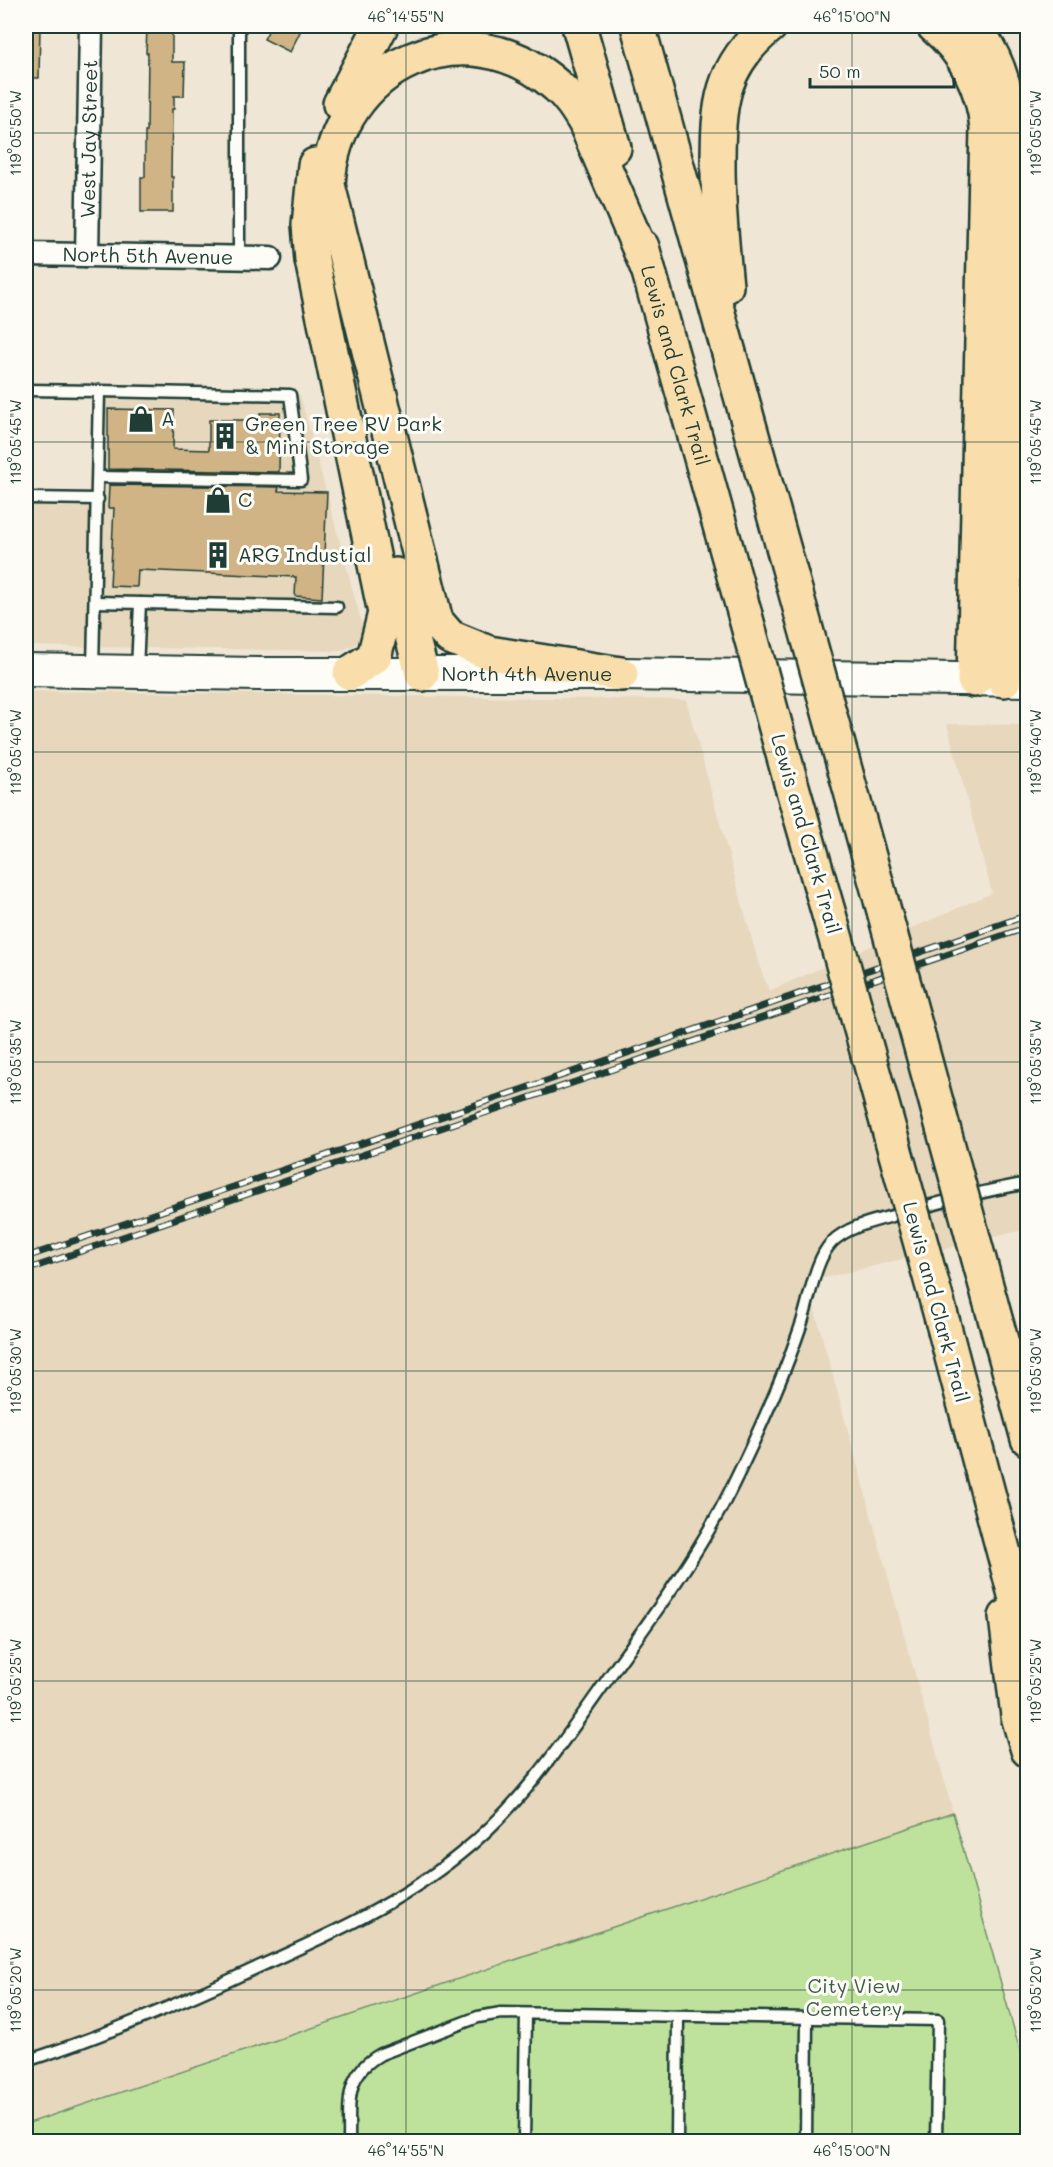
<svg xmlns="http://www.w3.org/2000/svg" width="1053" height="2167" viewBox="0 0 1053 2167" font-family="Mali,sans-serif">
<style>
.built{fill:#e6d7bd}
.green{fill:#bee29c;stroke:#6e9068;stroke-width:1.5}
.building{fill:#d0b485;stroke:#1f3d34;stroke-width:1.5}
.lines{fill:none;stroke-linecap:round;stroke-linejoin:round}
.lane-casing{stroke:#1f3d34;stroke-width:15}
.street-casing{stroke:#1f3d34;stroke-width:27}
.secondary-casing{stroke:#1f3d34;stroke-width:36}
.highway-casing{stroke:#1f3d34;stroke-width:38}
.lane{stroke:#fdfcf7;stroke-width:10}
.street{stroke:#fdfcf7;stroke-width:22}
.secondary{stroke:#fdfcf7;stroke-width:32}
.highway{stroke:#f9deab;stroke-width:33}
.rail-casing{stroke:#1f3d34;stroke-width:7}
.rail{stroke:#fdfcf7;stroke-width:4.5;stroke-dasharray:14;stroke-linecap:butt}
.highway-bridge-casing{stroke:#1f3d34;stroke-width:38;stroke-linecap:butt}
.highway-bridge{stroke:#f9deab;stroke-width:33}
.ticks{fill:none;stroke:#1f3d34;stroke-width:1.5;stroke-opacity:0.45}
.labels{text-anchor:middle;stroke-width:6;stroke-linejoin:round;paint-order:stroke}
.street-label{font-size:20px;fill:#1f3d34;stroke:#fdfcf7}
.poi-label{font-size:20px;fill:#1f3d34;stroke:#fdfcf7;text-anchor:start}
.park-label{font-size:20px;fill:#3f5e49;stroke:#fdfcf7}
.neatline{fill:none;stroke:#1f3d34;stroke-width:2}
.ticks-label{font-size:15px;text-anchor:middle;fill:#1f3d34}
</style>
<rect width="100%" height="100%" fill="#f0e6d5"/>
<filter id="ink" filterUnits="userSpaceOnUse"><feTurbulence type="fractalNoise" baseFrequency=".0167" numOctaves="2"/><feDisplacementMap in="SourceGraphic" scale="12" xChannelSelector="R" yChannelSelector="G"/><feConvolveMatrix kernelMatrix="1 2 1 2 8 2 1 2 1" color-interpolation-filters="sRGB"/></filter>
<g filter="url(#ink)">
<!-- built -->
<g class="built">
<path d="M98,394L300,395L364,632L355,645L340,651L26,646V506L97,507Z"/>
<path d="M26,691L686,700L759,965L769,991L992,893L947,724L1027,725V1229L807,1282L953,1813L26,2124Z"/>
</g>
<!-- green -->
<path class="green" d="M953,1813L1028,2079L1027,2142H26V2124Z"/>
<!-- building -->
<g class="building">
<path d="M26,26H40L39,78H26Z"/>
<path d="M147,26H172V62H185L184,96H174V109H172L171,177H173V212H141V177H145V132H147L148,53H146Z"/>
<path d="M271,26H303L290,52L264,39Z"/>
<path d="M108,409L174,410L173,449L209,450V420H260V413H280L279,472L108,469Z"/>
<path d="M109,485L279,487L278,491L327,492L322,598L295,596L296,577L138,570L137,587L110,586L114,508H108Z"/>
</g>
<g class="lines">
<defs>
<g id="lane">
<path d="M239,257V26"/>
<path d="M26,390L99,391L93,668"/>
<path d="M98,477L301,480L290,395L99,391"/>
<path d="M26,498L98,499"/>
<path d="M95,602L337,607"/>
<path d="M137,669L140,603"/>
<path d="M26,2061C105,2036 181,2003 256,1968C327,1936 399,1904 460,1854C523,1804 568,1735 614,1670C656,1612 698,1555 730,1491C756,1438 781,1384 800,1328C809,1304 814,1260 832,1242C848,1226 875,1221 896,1215C940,1202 983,1191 1028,1183"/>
<path d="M349,2142C350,2103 343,2075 381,2054L478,2017L501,2013L938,2020L936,2142"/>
<path d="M524,2142L526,2014"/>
<path d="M677,2142L678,2016"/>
<path d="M806,2142L807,2018"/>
</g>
<g id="street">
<path id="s1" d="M26,254L270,258"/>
<path id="s2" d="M87,255L91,26"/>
</g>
<g id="secondary">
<path id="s3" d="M26,670L258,674H621L1028,680"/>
</g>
<g id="highway">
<path d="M579,26L614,148"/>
<path d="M638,26L802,615"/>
<path d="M934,26C966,53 983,86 987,128L974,680"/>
<path d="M973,26C997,55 1007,87 1009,125L1004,680"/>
<path d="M340,104L381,26"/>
<path d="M315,165L309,225L312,260L385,613L374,657L350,673"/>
<path id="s4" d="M642,247L745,615"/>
<path d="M726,286C722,246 718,207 718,166C718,106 720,66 770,26"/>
<path d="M396,575L422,674"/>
<path d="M621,674L489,653L450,637L436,621L328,185C334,65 466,5 557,86C569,96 577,109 585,122L648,269"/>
<path d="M847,777L881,900"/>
<path d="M791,783L832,925"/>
<path d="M990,1300L1028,1439"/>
<path d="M943,1323L1028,1644"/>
<path d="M1006,1617L1018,1716L1028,1750"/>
</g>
</defs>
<!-- lane casing -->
<use href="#lane" class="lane-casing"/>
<!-- street casing -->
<use href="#street" class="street-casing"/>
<!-- secondary casing -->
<use href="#secondary" class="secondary-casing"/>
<!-- highway casing -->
<use href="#highway" class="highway-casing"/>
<!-- lane -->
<use href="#lane" class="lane"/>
<!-- street -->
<use href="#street" class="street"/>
<!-- secondary -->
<use href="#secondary" class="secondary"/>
<!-- highway -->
<use href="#highway" class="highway"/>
<defs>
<g id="rail">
<path d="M26,1257L523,1089L1028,915"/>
<path d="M26,1270L1028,927"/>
</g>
</defs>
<!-- rail casing -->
<use href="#rail" class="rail-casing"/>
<!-- rail -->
<use href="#rail" class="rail"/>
<defs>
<g id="highway-bridge">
<path d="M745,615L791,783"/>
<path d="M802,615L847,777"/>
<path d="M881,900L990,1300"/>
<path d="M832,925L943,1323"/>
</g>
</defs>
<!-- highway-bridge casing -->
<use href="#highway-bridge" class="highway-bridge-casing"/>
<!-- highway-bridge -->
<use href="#highway-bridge" class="highway-bridge"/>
</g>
</g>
<!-- ticks -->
<path class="ticks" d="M406,26V2142M852,26V2142M26,133H1028M26,442H1028M26,752H1028M26,1062H1028M26,1371H1028M26,1681H1028M26,1990H1028"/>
<!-- icons -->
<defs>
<symbol id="shop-bare" viewBox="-9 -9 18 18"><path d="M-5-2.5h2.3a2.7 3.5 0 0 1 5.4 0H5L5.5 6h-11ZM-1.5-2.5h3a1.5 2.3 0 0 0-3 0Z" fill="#1f3d34" stroke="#fdfcf7" stroke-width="2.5" paint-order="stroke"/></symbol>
<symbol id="building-bare" viewBox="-9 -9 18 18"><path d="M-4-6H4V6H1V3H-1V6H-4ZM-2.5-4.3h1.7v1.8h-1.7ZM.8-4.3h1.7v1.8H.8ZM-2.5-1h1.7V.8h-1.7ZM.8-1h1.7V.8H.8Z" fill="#1f3d34" stroke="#fdfcf7" stroke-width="2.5" paint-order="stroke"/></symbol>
</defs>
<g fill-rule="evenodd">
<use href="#shop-bare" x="122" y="400" width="38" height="38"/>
<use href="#building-bare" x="206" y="417" width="38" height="38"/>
<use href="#shop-bare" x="199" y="481" width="38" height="38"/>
<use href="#building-bare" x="199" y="536" width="38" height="38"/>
</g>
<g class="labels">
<!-- street labels -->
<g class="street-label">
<text dy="7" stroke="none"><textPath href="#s2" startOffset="116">West Jay Street</textPath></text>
<text dy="7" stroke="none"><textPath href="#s1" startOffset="122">North 5th Avenue</textPath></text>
<text dy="7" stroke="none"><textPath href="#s4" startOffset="123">Lewis and Clark Trail</textPath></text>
<text dy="7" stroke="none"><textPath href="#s3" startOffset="501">North 4th Avenue</textPath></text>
<text transform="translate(806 834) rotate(74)" y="7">Lewis and Clark Trail</text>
<text transform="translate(936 1302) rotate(75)" y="7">Lewis and Clark Trail</text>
</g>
<!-- poi labels -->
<g class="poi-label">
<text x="161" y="426">A</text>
<text x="245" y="431">Green Tree RV Park<tspan x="245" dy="23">&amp; Mini Storage</tspan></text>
<text x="238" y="507">C</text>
<text x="238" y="562">ARG Industial</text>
</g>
<!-- park labels -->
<g class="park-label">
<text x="854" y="1993">City View<tspan x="854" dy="23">Cemetery</tspan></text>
</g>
</g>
<!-- margin -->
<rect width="1053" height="2167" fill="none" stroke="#fdfcf7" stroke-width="66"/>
<!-- scale -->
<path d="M810 78v9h144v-9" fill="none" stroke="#1f3d34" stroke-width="3"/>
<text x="819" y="78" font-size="18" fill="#1f3d34" stroke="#fdfcf7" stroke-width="4.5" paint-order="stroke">50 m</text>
<rect x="33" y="33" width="987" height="2101" class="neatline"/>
<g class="ticks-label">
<text x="406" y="22">46°14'55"N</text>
<text x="852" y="22">46°15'00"N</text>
<text transform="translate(1036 133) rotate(-90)" y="5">119°05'50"W</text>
<text transform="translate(16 133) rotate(-90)" y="5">119°05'50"W</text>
<text transform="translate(16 442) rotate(-90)" y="5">119°05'45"W</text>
<text transform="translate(1036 442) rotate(-90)" y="5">119°05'45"W</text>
<text transform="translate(16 752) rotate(-90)" y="5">119°05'40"W</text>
<text transform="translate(1036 752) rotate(-90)" y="5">119°05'40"W</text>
<text transform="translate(1036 1062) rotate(-90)" y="5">119°05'35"W</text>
<text transform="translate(16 1062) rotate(-90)" y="5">119°05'35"W</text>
<text transform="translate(16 1371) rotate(-90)" y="5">119°05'30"W</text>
<text transform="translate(1036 1371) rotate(-90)" y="5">119°05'30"W</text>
<text transform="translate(1036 1681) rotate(-90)" y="5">119°05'25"W</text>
<text transform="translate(16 1681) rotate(-90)" y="5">119°05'25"W</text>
<text transform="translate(16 1990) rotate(-90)" y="5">119°05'20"W</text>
<text transform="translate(1036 1990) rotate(-90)" y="5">119°05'20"W</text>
<text x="406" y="2156">46°14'55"N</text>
<text x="852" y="2156">46°15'00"N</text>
</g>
</svg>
